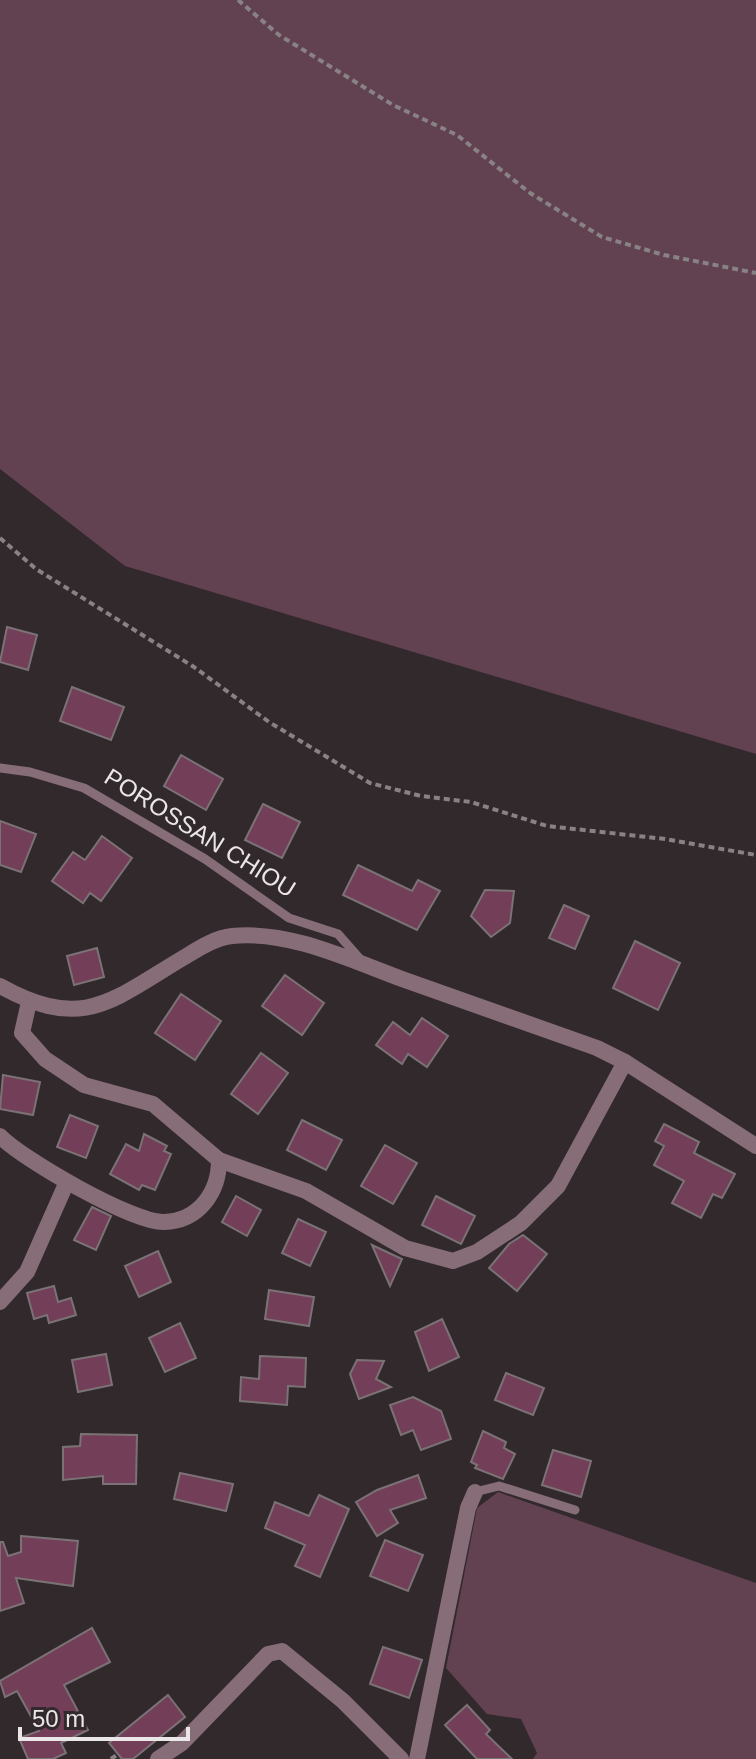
<svg xmlns="http://www.w3.org/2000/svg" width="756" height="1759" viewBox="0 0 756 1759" font-family="Helvetica,sans-serif">
<style>
.green{fill:#624150}
.building{fill:#733e58;stroke:#7b7276;stroke-width:2}
.lines{fill:none;stroke-linecap:round;stroke-linejoin:round}
.path{stroke:#888284;stroke-width:4;stroke-dasharray:6 4;stroke-linecap:butt}
.service{stroke:#866d78;stroke-width:9}
.minor{stroke:#866d78;stroke-width:16}
.labels{text-anchor:middle;stroke-width:6;stroke-linejoin:round;paint-order:stroke}
.street-label{font-size:24px;fill:#ebe6e8;stroke:#31292c}
</style>
<rect width="100%" height="100%" fill="#31292c"/>
<!-- green -->
<g class="green">
<path d="M0,0H756V754L125,566L0,469Z"/>
<path d="M498,1492L756,1583V1759H533L537,1753L521,1719L487,1714L446,1668L477,1508Z"/>
</g>
<!-- building -->
<g class="building">
<path d="M7,627L37,635L28,670L0,662Z"/>
<path d="M72,687L124,707L111,740L60,721Z"/>
<path d="M181,755L223,779L206,810L164,786Z"/>
<path d="M263,804L300,822L282,858L245,840Z"/>
<path d="M0,821L36,834L21,872L0,865Z"/>
<path d="M102,836L132,858L101,901L90,893L83,903L52,881L73,852L85,860Z"/>
<path d="M358,865L412,891L418,880L440,891L417,930L343,895Z"/>
<path d="M485,890L514,891L510,923L491,937L471,916Z"/>
<path d="M564,905L589,916L575,949L549,938Z"/>
<path d="M635,941L680,963L658,1010L613,988Z"/>
<path d="M97,948L104,977L74,985L67,956Z"/>
<path d="M285,975L324,1003L302,1035L262,1006Z"/>
<path d="M181,994L221,1021L195,1060L155,1033Z"/>
<path d="M422,1018L448,1036L427,1067L408,1054L402,1064L376,1045L393,1022L410,1035Z"/>
<path d="M261,1053L288,1073L258,1114L231,1094Z"/>
<path d="M3,1075L40,1082L33,1115L0,1109Z"/>
<path d="M70,1115L98,1126L86,1158L57,1147Z"/>
<path d="M302,1120L342,1140L326,1170L287,1150Z"/>
<path d="M664,1124L699,1142L694,1153L735,1174L722,1198L713,1194L701,1218L672,1203L684,1181L654,1165L664,1146L655,1141Z"/>
<path d="M144,1134L167,1146L164,1151L171,1154L155,1190L142,1185L139,1190L110,1174L126,1144L139,1151Z"/>
<path d="M385,1145L417,1163L393,1204L361,1186Z"/>
<path d="M236,1196L261,1210L247,1236L222,1222Z"/>
<path d="M436,1196L475,1216L461,1244L422,1225Z"/>
<path d="M92,1207L111,1216L96,1250L74,1240Z"/>
<path d="M298,1219L326,1232L310,1266L282,1253Z"/>
<path d="M523,1235L547,1254L517,1291L489,1268L509,1244Z"/>
<path d="M372,1245L402,1259L390,1286Z"/>
<path d="M158,1251L171,1282L139,1297L125,1266Z"/>
<path d="M54,1286L58,1302L71,1298L76,1315L49,1323L47,1315L34,1319L27,1293Z"/>
<path d="M269,1290L314,1297L309,1326L265,1319Z"/>
<path d="M442,1319L459,1357L429,1371L415,1332Z"/>
<path d="M180,1323L196,1358L165,1372L149,1338Z"/>
<path d="M106,1354L112,1385L78,1392L72,1360Z"/>
<path d="M260,1356L306,1358L305,1387L288,1386L287,1405L240,1401L241,1377L259,1379Z"/>
<path d="M357,1360L384,1361L376,1379L391,1387L359,1399L350,1374Z"/>
<path d="M506,1373L544,1388L533,1415L495,1400Z"/>
<path d="M413,1397L441,1411L451,1439L421,1450L413,1430L401,1435L390,1405Z"/>
<path d="M483,1431L506,1442L504,1448L515,1454L503,1479L475,1468L477,1465L471,1462Z"/>
<path d="M81,1434L137,1435L136,1484H103V1476L63,1480V1447L80,1446Z"/>
<path d="M553,1450L591,1461L581,1497L542,1485Z"/>
<path d="M180,1473L233,1484L226,1511L174,1499Z"/>
<path d="M418,1475L426,1498L390,1510L398,1523L377,1536L356,1502L377,1490Z"/>
<path d="M319,1495L349,1509L320,1577L295,1566L305,1545L265,1528L275,1502L309,1516Z"/>
<path d="M21,1536L78,1541L73,1586L16,1578L24,1603L0,1611V1542H3L8,1556L21,1552Z"/>
<path d="M385,1540L423,1555L408,1591L370,1576Z"/>
<path d="M92,1628L110,1662L64,1685L88,1730L61,1743L66,1753L53,1759H28L19,1738L39,1731L17,1691L5,1697L0,1681Z"/>
<path d="M383,1647L422,1660L409,1698L370,1684Z"/>
<path d="M168,1695L185,1717L133,1759H122L109,1743Z"/>
<path d="M467,1705L490,1730L486,1734L512,1759H477L445,1725Z"/>
</g>
<g class="lines">
<!-- path -->
<g class="path">
<path d="M238,0L279,35L393,105L457,135L530,193L602,237L664,255L756,273"/>
<path d="M0,538L36,569L194,667L269,722L370,783L421,796L471,802L547,826L665,839L756,855"/>
<path d="M111,1759L118,1754"/>
</g>
<!-- service -->
<g class="service">
<path d="M0,768L30,772L84,788L205,859L289,918L338,934L360,959"/>
<path d="M475,1492L499,1486L575,1510"/>
</g>
<!-- minor -->
<g class="minor">
<path d="M0,986C83,1032 111,1001 183,958C198,949 214,938 232,936C289,930 350,960 402,979C467,1002 532,1025 597,1048L625,1062L756,1146"/>
<path d="M0,1136C22,1159 133,1223 164,1222C199,1221 219,1192 219,1160L153,1104L84,1085L45,1059L22,1033L29,1002"/>
<path d="M219,1160L306,1191L405,1248L453,1261L477,1252L521,1223L558,1186L625,1062"/>
<path d="M0,1302L27,1272L66,1184"/>
<path d="M158,1759L182,1743L268,1654L282,1651L343,1701L401,1759"/>
<path d="M417,1759L468,1508L475,1492"/>
</g>
</g>
<g class="labels">
<!-- street labels -->
<g class="street-label">
<text transform="translate(200 833) rotate(32)" y="8">POROSSAN CHIOU</text>
</g>
</g>
<!-- scale -->
<path d="M20 1727v12h168v-12" fill="none" stroke="#ebe6e8" stroke-width="4"/>
<text x="32" y="1727" font-size="24" fill="#ebe6e8" stroke="#31292c" stroke-width="6" paint-order="stroke">50 m</text>
</svg>
